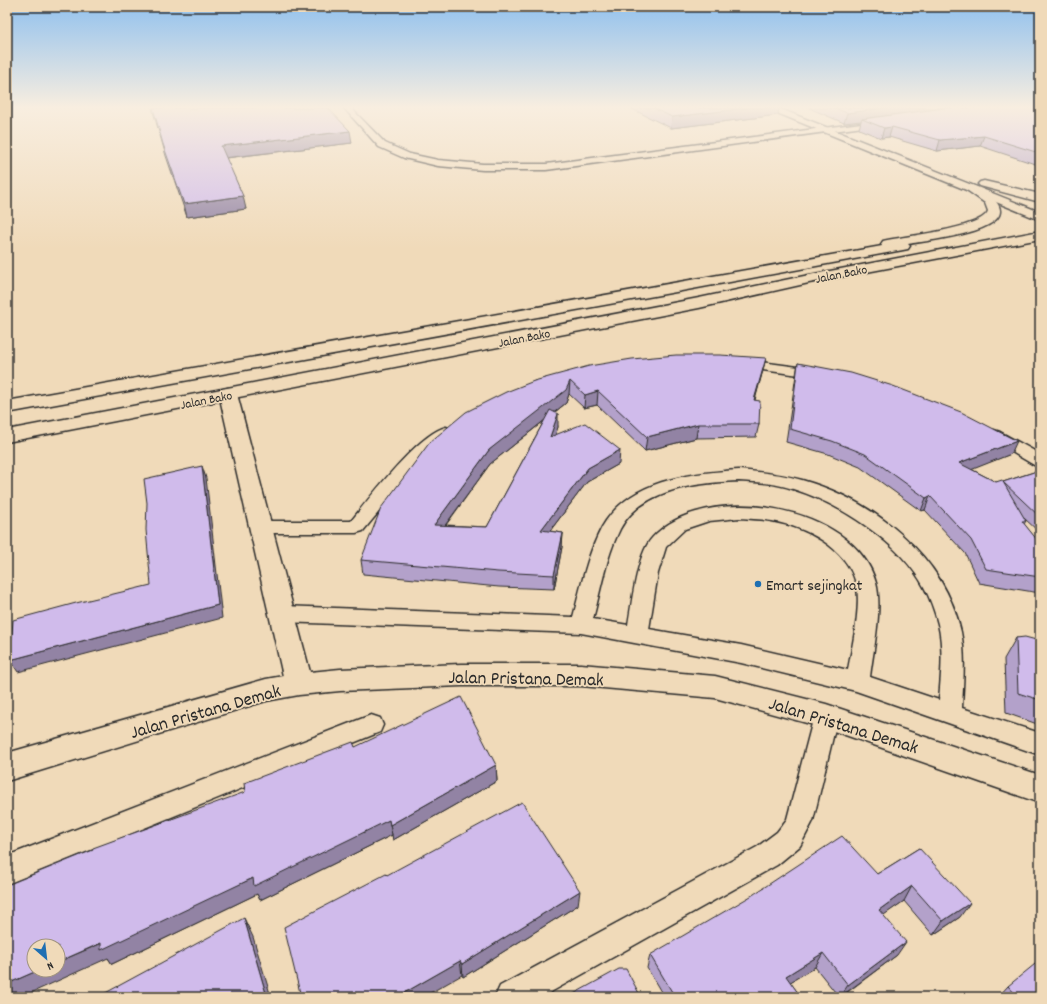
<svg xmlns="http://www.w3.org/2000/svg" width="1047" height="1004" viewBox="0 0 1047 1004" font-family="Dekko,sans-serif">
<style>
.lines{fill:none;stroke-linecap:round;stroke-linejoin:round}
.street-casing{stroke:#2b2b2b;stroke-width:3}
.secondary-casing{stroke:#2b2b2b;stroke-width:3}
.primary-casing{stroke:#2b2b2b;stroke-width:3}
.street{fill:#f0dab9;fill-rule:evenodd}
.secondary{fill:#f0dab9;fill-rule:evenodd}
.primary{fill:#f0dab9;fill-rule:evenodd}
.wall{fill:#b3a1ca;stroke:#2b2b2b;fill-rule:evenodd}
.shaded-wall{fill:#9283a4;stroke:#2b2b2b}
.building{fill:#d0bbeb;stroke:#2b2b2b}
.poi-dot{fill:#1f6fb2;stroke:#f0dab9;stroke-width:1.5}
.labels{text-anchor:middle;stroke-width:3.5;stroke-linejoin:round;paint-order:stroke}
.far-street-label{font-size:13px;fill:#2b2b2b;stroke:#f0dab9}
.poi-label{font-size:16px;fill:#2b2b2b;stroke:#f0dab9;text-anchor:start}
.near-street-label{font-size:19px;fill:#2b2b2b;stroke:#f0dab9}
</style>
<rect width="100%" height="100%" fill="#f0dab9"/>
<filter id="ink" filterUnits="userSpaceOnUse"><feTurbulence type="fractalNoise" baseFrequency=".025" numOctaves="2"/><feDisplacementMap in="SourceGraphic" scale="8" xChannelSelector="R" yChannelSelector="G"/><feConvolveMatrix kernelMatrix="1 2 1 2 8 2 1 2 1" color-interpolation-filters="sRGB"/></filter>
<g filter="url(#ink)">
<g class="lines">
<defs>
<g id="street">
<path d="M344,108H351L385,143L410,154L438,160L483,164H546L885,120L889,122L885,124L546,170H483L438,166L404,158L379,147Z"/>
<path d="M739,359L821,370L826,371L828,374L826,377L821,378L734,366L732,363L734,360Z"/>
<path d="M446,427L452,429L454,432L415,468L363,531L356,533H261L254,531L252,527L254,523L261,521H351C370,498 418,434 446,427Z"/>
<path d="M994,430L1000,432L1040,454V466L1034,465L988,438L986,435L988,432Z"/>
<path d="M739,470C760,472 781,474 802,480C873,500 945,556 961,632C966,657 963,682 962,708L1040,733V755L856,691L741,663L581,633L282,622L275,619L271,614L275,609L282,606L573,617C581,587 587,555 602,527C629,480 690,473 739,470ZM739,481C757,482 775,483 793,489C839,503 901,543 924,587C930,598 935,612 938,624C944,649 941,675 939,700L870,677C873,651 883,608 876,583C855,504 704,480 652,538C637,554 632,603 628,625L593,619C601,589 606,557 620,529C642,488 698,483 739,481ZM739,518C750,519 761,519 772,521C806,527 846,547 856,583C862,605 852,647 848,670L741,645L649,629L658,573L666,547L685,529L709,521Z"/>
<path d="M826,706L834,709L838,716L813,821L800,846L777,865L542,997H495L500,986L757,847L777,832L787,819L814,716L818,709Z"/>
<path d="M371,715L380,718L383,725L380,732L7,884V856Z"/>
</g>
<g id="secondary">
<path d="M765,108H778L1040,212V220Z"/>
<path d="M228,388L235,390L237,394L310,672L340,669L461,664H581L715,676L826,704L1040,775V803L825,728L715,698L581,686H461L340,691L299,695L266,701L7,781V753L266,679L283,676L219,394L221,390Z"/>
</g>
<g id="primary">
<path d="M984,181L1040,194V202L980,186L978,184L980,182Z"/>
<path d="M970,185C980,187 991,194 997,203C1018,232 923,241 908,244L910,246L908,249L903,250L676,292L7,413V401L882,246L881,244L883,241C903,236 982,229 988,211L985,203L964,188L966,186Z"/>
<path d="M1040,231V239L809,283L699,308L7,442V430L699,298L809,275Z"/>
</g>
</defs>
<!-- street casing -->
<use href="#street" class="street-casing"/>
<!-- secondary casing -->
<use href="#secondary" class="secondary-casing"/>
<!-- primary casing -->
<use href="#primary" class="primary-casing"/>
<!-- street -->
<use href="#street" class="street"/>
<!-- secondary -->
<use href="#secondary" class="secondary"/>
<!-- primary -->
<use href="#primary" class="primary"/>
</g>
<!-- wall -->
<g class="wall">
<path d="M152,108L352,143L226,158L246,209L187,217L166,156Z"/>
<path d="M630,108H779L778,115L671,128Z"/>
<path d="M809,108H1040V163L1035,164L980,146L937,151L889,137L881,138L859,129L861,121L844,123Z"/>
<path d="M798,363L1011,454L971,469L996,482H1003L1040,470V533L1024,518L1026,521L1024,524L1040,544V593L979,583L965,553L925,510L921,511L860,467L828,454L786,442L796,375Z"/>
<path d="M763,370L755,400L759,424L756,437L696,438L645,451L597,405L584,408L569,394L566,403L555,412L558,427L555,435L619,464L587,482L550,531L563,533L562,547L554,589L499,587L363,574L361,560L534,381ZM544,421L487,527L446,525L490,464Z"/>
<path d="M1016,638L1040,641V725L1006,713L1004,659Z"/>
<path d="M355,747L496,765L497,781L393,840L392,835L260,900L257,894L112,964L108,958L245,792Z"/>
<path d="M919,848L960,917L933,935L904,901L883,915L897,955L841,997H839L815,967L790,982L801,997H664L647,968L650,955L877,874Z"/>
<path d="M387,875L578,905L463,977Z"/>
<path d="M1008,986L1040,997H998Z"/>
</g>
<!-- shaded-wall -->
<g class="shaded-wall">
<path d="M747,108H779L778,115L671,128L672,117Z"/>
<path d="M884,108H955L862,119L861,121L844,123L847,113Z"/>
<path d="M892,127L889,137L881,138L884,128Z"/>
<path d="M350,131L352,143L224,158L221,146Z"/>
<path d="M984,136L980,146L937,151L940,140Z"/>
<path d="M1039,153H1040V163L1035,164Z"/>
<path d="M243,196L246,209L187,217L184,204Z"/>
<path d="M766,358L763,370L751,413L754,400Z"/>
<path d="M570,381L569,394L566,403L490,464L435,539L434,525L489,450Z"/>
<path d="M598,391L597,405L584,408L585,395Z"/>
<path d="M558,414V427L550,451V437Z"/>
<path d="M698,424L696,438L645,451L647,437Z"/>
<path d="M1017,441L1011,454L953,477L959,463Z"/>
<path d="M620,450L619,464L587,482L540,544L541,530L588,468Z"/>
<path d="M202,466L206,478L222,618L18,672L10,660L218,605Z"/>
<path d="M930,496L925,510L921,511L926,498Z"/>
<path d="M563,533L562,547L554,589V575Z"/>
<path d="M496,765L497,781L393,840L390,825Z"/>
<path d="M389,820L392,835L260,900L257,894L112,964L108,958L22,997H7V984L39,970H58V962Z"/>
<path d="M912,886L904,901L871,924L879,910Z"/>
<path d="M580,891L578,905L463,977L462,964Z"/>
<path d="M970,903L960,917L933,935L943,921Z"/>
<path d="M244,918L253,937L271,997H267Z"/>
<path d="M906,942L897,955L840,997L848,985Z"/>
<path d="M823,953L815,967L779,989L786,976Z"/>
<path d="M460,961L462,975L423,997H397Z"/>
</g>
<!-- building -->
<g class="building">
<path d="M153,108H328L350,131L221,146L243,196L184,204L163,144Z"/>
<path d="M653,108H747L672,117Z"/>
<path d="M835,108H884L847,113Z"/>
<path d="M944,108H1040V153H1039L984,136L940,140L892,127L884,128L862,119Z"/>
<path d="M676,355H720L766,358L754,400L760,401L759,424H698L647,437L598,391L585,395L570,381L566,390L489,450L434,525L487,527L550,410L558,414L550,437L585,423L620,450L588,468L541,530L563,533L554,575L498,572L361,560L381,508L430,442L466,412L506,392L534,381L589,366L632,359Z"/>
<path d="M798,363L851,373L893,386L961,412L1017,441L959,463L996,482L1002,480L1026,521H1022L1038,541L1040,544V577L986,569L971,540L930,496L926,498L865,454L832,441L790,429Z"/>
<path d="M202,466L218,605L10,660L13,620L76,603L151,585L146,530L147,503L144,479Z"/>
<path d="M1040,470V517L1003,482Z"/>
<path d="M1025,637L1040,641V700L1018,693L1016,638Z"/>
<path d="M461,697L496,765L390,825L389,820L254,886L253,878L101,950V943L58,962V946H34V970H39L7,984V885L93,850V848L245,792L244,783L353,742L355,747Z"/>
<path d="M522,802L580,891L462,964L460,961L397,997H301L284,927L386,874L387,875Z"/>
<path d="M842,836L877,874L919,848L970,903L943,921L912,886L879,910L906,942L848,985L823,953L786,976L801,997H675L650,955L751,896Z"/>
<path d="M244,918L267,997H98Z"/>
<path d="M1040,960V997H1018L1008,986Z"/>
<path d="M619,969H626L641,997H568Z"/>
</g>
</g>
<!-- sky -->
<linearGradient id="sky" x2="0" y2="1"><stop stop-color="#91c1ee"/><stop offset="0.43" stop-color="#f8eee0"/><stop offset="1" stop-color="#f8eee0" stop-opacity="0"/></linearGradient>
<rect width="1047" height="249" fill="url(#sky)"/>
<!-- markers -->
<circle class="poi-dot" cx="758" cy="584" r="4"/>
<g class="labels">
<!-- far-street labels -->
<g class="far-street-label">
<text transform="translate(841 273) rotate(-11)" y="5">Jalan Bako</text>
<text transform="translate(524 337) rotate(-11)" y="5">Jalan Bako</text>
<text transform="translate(206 399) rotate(-11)" y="5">Jalan Bako</text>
</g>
<!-- poi labels -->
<g class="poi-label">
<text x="766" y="590">Emart sejingkat</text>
</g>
<!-- near-street labels -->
<g class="near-street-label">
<text transform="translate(526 677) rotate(1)" y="7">Jalan Pristana Demak</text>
<text transform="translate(205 710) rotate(-16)" y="7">Jalan Pristana Demak</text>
<text transform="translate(844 724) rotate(17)" y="7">Jalan Pristana Demak</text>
</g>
</g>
<!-- margin -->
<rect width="1047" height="1004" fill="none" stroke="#f0dab9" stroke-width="24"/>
<rect x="12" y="12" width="1023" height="980" fill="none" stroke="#2b2b2b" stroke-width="1.5" filter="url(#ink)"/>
<!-- north arrow -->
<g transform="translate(46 958) rotate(152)"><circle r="19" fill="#f0dab9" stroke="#a19480"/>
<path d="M0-3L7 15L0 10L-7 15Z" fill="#1f6fb2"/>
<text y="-6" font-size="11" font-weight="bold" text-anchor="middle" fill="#2b2b2b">N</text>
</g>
</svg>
